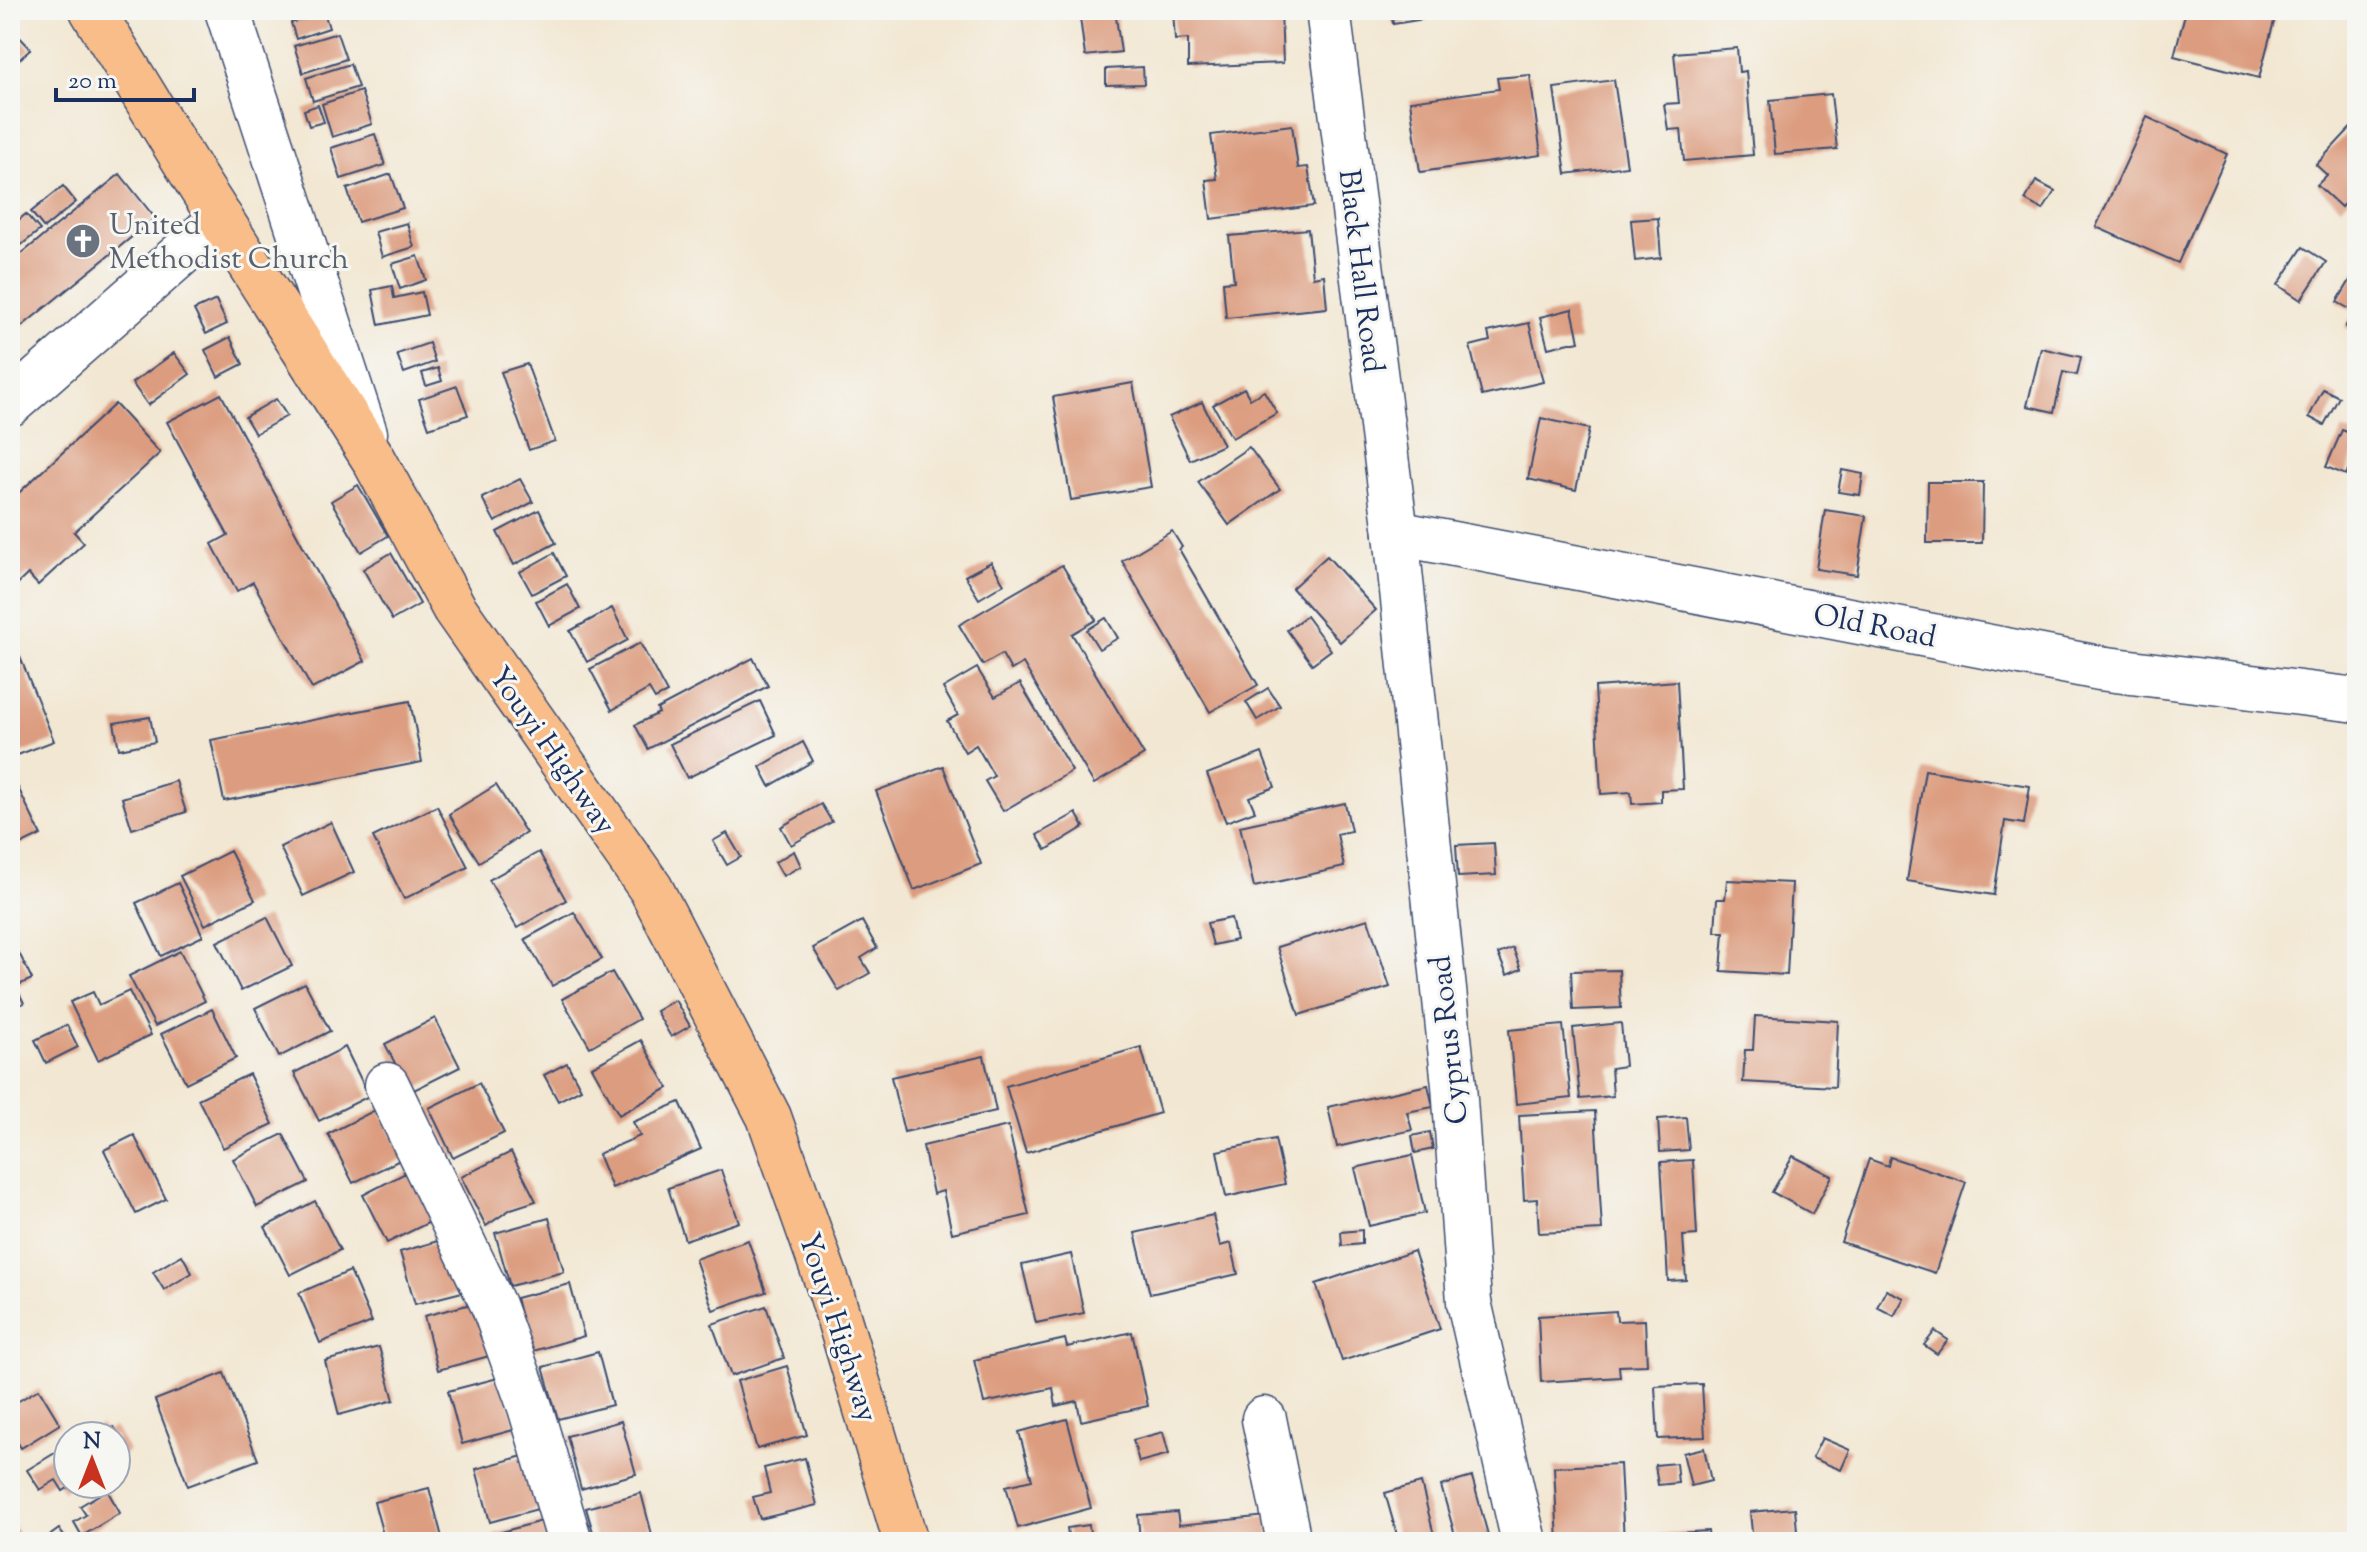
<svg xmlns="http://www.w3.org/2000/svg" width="2367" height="1552" viewBox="0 0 2367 1552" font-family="'Sorts Mill Goudy',serif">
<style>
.building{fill:#dc9c7f}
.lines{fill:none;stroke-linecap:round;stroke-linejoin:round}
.minor-casing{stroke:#3b4b6f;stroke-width:47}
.tertiary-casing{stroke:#3b4b6f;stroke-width:47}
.primary-casing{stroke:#3b4b6f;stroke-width:47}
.minor{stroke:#fff;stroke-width:44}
.tertiary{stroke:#fff;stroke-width:44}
.primary{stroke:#f9bd89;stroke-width:44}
.labels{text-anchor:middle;stroke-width:6;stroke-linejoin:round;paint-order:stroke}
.worship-label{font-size:30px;fill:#5b616d;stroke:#f6f6f2;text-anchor:start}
.street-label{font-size:30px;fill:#1b2f5e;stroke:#f6f6f2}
</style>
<rect width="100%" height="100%" fill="#f6f6f2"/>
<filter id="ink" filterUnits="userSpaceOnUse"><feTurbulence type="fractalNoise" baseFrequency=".0125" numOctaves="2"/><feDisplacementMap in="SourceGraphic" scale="16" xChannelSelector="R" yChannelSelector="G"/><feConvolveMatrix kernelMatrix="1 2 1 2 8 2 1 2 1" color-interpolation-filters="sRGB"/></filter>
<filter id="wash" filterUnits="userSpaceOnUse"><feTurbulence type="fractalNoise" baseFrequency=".006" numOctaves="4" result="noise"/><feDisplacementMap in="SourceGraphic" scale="32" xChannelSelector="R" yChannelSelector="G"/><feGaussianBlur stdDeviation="1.8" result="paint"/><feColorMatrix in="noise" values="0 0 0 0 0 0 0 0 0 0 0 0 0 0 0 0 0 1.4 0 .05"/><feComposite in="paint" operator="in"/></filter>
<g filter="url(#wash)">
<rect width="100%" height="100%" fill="#f2e7d2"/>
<g id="blocks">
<!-- building -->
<g class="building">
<path d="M1079,10H1115L1121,52L1085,56Z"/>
<path d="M1173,10H1281L1283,63L1188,67V39L1175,40Z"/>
<path d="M1391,10H1467V12L1393,24Z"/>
<path d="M2186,10H2277L2259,78L2174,56Z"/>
<path d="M324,12L329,28L296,39L291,23Z"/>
<path d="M10,27L31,49L10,68Z"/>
<path d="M337,33L346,59L303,73L294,46Z"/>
<path d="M1737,48L1739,72L1746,71L1753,155L1684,161L1681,129L1668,130L1664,104L1679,103L1674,53Z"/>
<path d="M350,64L358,87L313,101L306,78Z"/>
<path d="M1143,67L1144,84L1106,85V69Z"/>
<path d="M1530,75L1541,155L1420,172L1410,101L1499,89L1497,78Z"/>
<path d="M1614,80L1627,166L1566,174L1554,88Z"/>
<path d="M361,91L372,124L332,137L322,104Z"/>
<path d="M1831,94L1837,149L1775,154L1770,100Z"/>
<path d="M318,105L324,122L309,126L304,110Z"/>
<path d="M2147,117L2227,154L2178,263L2096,227Z"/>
<path d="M2357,121V203L2351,197L2341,207L2317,185L2327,175L2316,165Z"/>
<path d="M1292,125L1298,168L1308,167L1314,206L1211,219L1206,180L1217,179L1211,135Z"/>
<path d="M375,134L385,165L341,179L331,148Z"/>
<path d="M120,174L155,218L10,336V263Z"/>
<path d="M391,174L403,208L358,222L347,189Z"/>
<path d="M2036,181L2055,191L2043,210L2025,200Z"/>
<path d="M63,186L76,202L44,228L31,212Z"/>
<path d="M26,214L40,230L10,254V227Z"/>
<path d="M1658,218L1661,258L1635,261L1631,220Z"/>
<path d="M407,223L414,247L382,257L375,232Z"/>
<path d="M1308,229L1313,277L1324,275L1327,308L1226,318L1223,282L1234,281L1229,236Z"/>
<path d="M2303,247L2326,262L2301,300L2278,285Z"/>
<path d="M418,256L426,280L400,289L392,264Z"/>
<path d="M2357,269V334L2345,327L2355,312L2337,302Z"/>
<path d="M392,286L394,298L422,292L427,315L379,325L372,290Z"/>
<path d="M216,300L227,324L206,334L194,310Z"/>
<path d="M1572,309L1579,341L1548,348L1540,317Z"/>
<path d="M1529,323L1543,382L1482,396L1470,346L1490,341L1488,332Z"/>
<path d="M230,337L243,364L218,377L205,350Z"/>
<path d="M429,343L435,362L404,373L397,354Z"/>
<path d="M2041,348L2081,357L2077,375L2063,372L2054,412L2027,406Z"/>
<path d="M174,353L190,374L148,405L132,383Z"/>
<path d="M527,364L555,441L529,450L501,372Z"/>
<path d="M438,368L442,381L426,386L422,373Z"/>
<path d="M1133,383L1151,487L1071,500L1053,397Z"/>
<path d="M457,386L468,415L429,428L419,399Z"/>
<path d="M1244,388L1250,399L1264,391L1277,413L1232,438L1213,405Z"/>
<path d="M2323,389L2339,397L2324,425L2309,417Z"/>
<path d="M221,394L365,661L312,689L253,582L237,591L212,544L228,535L167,422Z"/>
<path d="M276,399L287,416L255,434L245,417Z"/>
<path d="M1202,402L1223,445L1190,460L1169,417Z"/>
<path d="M115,404L160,453L74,532L84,543L38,585L28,574L10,591V501Z"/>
<path d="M1541,418L1589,429L1576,490L1528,479Z"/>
<path d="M2342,430L2357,436V447L2346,475L2326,467Z"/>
<path d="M1249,447L1280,489L1229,525L1198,482Z"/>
<path d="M1842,470L1863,474L1860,495L1838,492Z"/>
<path d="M520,479L533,502L495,522L482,498Z"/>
<path d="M1928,482H1983L1982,543H1927Z"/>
<path d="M358,485L388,536L361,552L331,501Z"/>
<path d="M539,510L556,543L514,565L497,532Z"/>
<path d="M1825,510L1866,516L1857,575L1816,569Z"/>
<path d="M1172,531L1182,547L1179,549L1258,685L1210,712L1122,561Z"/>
<path d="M391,553L420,604L392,620L363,569Z"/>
<path d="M554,553L566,576L532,594L520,572Z"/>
<path d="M1327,556L1376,610L1340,642L1292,588Z"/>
<path d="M991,562L1004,584L979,599L965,576Z"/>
<path d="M1062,565L1096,620L1072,634L1144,755L1094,784L1023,663L1011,670L1002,654L983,665L959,625Z"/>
<path d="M567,584L580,609L549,626L536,601Z"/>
<path d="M612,608L628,640L587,662L570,631Z"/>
<path d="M1306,616L1331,650L1312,664L1287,630Z"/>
<path d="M1106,618L1118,638L1099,649L1087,630Z"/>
<path d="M10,632L54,741L10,758Z"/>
<path d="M640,643L667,693L655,699L649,689L612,710L590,669Z"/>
<path d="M753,658L768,686L648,749L635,725L659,713L657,709Z"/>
<path d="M977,668L995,697L1020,683L1072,771L1003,811L985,781L994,776L976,745L965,752L947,721L958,715L943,688Z"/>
<path d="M1677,681L1683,789L1661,790V802L1632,804L1631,792L1601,794L1595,687Z"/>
<path d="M1268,688L1280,706L1257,720L1246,702Z"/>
<path d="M410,701L422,762L224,801L211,740Z"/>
<path d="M760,701L776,735L687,778L670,744Z"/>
<path d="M150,717L155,742L119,749L114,723Z"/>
<path d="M803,742L813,761L770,786L760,767Z"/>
<path d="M1262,753L1275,787L1249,797L1255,811L1226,822L1207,774Z"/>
<path d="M943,766L981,864L914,890L876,791Z"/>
<path d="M1925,770L2030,786L2024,824L2005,821L1994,895L1907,881Z"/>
<path d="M10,771L41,835L10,850Z"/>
<path d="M176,781L186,812L132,829L122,798Z"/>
<path d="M496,785L526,833L479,862L449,814Z"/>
<path d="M1345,803L1351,831L1337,834L1344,867L1254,887L1240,826Z"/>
<path d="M821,804L832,822L791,845L781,827Z"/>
<path d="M437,806L468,867L404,899L373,837Z"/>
<path d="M1076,813L1084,827L1046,850L1037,835Z"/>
<path d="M331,822L354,872L303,896L280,847Z"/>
<path d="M727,833L741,857L727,865L713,841Z"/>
<path d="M1494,843L1496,875L1458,877L1456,845Z"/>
<path d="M230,851L255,900L205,925L180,876Z"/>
<path d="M794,851L801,866L783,876L775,862Z"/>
<path d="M539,852L566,900L517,928L489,880Z"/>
<path d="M1727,880L1792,883L1787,975L1721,971L1724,932H1715L1717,899H1725Z"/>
<path d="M178,883L203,936L161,956L136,903Z"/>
<path d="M574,912L602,959L552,986L525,939Z"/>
<path d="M267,917L292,966L241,991L217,942Z"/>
<path d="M1231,918L1236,940L1213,945L1207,923Z"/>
<path d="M1368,919L1390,987L1299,1015L1277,947Z"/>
<path d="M862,921L877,948L861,958L870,973L839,991L813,948Z"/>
<path d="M1513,948L1521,969L1507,975L1498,954Z"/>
<path d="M180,951L205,1001L155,1026L129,976Z"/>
<path d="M19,953L32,979L10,989V957Z"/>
<path d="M1619,970L1621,1008L1573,1010L1571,971Z"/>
<path d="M612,972L639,1019L590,1047L562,999Z"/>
<path d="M305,983L330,1031L279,1057L255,1008Z"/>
<path d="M18,991L24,1003L10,1010V995Z"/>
<path d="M129,991L151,1035L98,1060L70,1002L93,992L99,1005Z"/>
<path d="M675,1000L690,1026L671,1037L656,1011Z"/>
<path d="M212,1009L236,1058L186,1083L161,1034Z"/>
<path d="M1755,1016L1838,1021L1835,1087L1743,1082L1745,1050H1753Z"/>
<path d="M435,1018L460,1067L410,1092L385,1044Z"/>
<path d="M1621,1023L1625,1066L1611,1068L1613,1096L1580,1099L1573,1028Z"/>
<path d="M67,1025L78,1047L46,1063L35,1040Z"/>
<path d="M1563,1025L1571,1098L1516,1104L1509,1030Z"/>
<path d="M641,1040L668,1088L619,1115L592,1067Z"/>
<path d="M345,1047L369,1096L319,1121L294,1073Z"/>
<path d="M1141,1047L1160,1113L1026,1153L1006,1086Z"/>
<path d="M984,1056L996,1111L904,1132L891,1077Z"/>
<path d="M567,1063L581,1089L558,1101L544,1075Z"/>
<path d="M249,1074L273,1124L223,1148L198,1099Z"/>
<path d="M479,1083L504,1133L453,1158L429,1108Z"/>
<path d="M1428,1085L1433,1107L1407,1112L1412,1130L1337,1147L1328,1107Z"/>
<path d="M680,1102L701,1149L612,1188L598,1154L640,1136L633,1122Z"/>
<path d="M379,1108L404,1158L353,1183L328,1134Z"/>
<path d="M1595,1111L1602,1230L1539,1233L1537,1199L1524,1200L1519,1115Z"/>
<path d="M1686,1117L1689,1150L1660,1152L1658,1119Z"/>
<path d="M1008,1126L1029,1215L952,1233L943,1191L933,1194L923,1146Z"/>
<path d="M1430,1132L1433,1149L1415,1153L1412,1136Z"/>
<path d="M283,1134L308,1182L257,1207L233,1159Z"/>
<path d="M134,1135L166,1199L136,1214L104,1150Z"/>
<path d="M1275,1139L1285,1184L1226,1197L1217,1151Z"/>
<path d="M511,1152L536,1201L511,1209L486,1226L461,1177Z"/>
<path d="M1412,1155L1425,1213L1369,1226L1355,1168Z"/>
<path d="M1793,1156L1832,1176L1812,1214L1772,1192Z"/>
<path d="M1890,1157L1966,1182L1935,1273L1841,1242L1869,1159L1888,1166Z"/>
<path d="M1693,1160L1697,1235L1683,1236L1686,1280L1668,1281L1661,1162Z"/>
<path d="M413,1169L438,1218L387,1243L363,1195Z"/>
<path d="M721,1170L739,1222L685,1240L668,1188Z"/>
<path d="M315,1201L340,1250L290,1275L265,1227Z"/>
<path d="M1213,1215L1220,1246L1231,1243L1238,1274L1150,1294L1135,1233Z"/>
<path d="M549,1218L564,1272L510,1286L495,1233Z"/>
<path d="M1362,1230V1244L1342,1246L1341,1232Z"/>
<path d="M455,1236L470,1290L415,1304L400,1252Z"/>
<path d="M748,1240L766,1292L713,1310L695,1259Z"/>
<path d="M1414,1251L1440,1329L1342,1361L1316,1284Z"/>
<path d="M1071,1254L1084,1313L1036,1323L1022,1265Z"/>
<path d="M182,1255L192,1273L164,1290L153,1272Z"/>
<path d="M350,1271L372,1322L320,1343L299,1293Z"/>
<path d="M570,1284L584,1336L530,1352L516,1298Z"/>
<path d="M1886,1290L1904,1298L1894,1316L1877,1307Z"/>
<path d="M479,1302L493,1355L438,1370L424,1316Z"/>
<path d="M766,1306L784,1358L731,1376L712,1324Z"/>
<path d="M1616,1311L1617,1321L1645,1320L1647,1365L1619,1366L1620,1377L1541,1382L1538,1316Z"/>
<path d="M1935,1331L1948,1340L1937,1354L1924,1345Z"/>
<path d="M1132,1332L1148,1406L1081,1421L1077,1401L1056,1406L1053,1388L984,1403L974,1360L1065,1339L1067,1347Z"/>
<path d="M379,1347L394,1400L339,1415L325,1361Z"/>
<path d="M598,1352L612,1405L558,1419L543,1367Z"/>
<path d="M787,1366L807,1435L757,1449L737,1381Z"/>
<path d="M224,1373L258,1460L188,1486L155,1400Z"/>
<path d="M502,1377L517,1429L462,1444L448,1391Z"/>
<path d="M1702,1384L1705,1437L1658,1439L1655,1386Z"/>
<path d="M39,1389L60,1424L21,1448L10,1430V1406Z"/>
<path d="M1067,1419L1091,1508L1018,1528L1006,1486L1032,1480L1019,1432Z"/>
<path d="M621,1421L636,1474L581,1489L567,1436Z"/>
<path d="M101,1425L106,1432L114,1427L129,1451L116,1459V1436H83Z"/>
<path d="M1163,1432L1169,1454L1139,1462L1133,1440Z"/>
<path d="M1822,1438L1850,1450L1841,1470L1812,1458Z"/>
<path d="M68,1445V1484H74L63,1491L56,1480L40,1490L27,1470Z"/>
<path d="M1704,1448L1711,1481L1691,1486L1683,1453Z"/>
<path d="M530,1454L545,1507L490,1522L476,1469Z"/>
<path d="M805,1458L817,1505L760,1519L753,1497L770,1493L764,1468Z"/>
<path d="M1676,1463L1678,1483L1658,1485L1655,1465Z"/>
<path d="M1620,1464L1624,1542H1558L1554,1467Z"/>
<path d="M1472,1477L1490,1542H1457L1441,1486Z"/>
<path d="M1421,1483L1434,1535L1409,1542H1399L1385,1493Z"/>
<path d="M429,1488L443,1541L385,1542L374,1502Z"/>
<path d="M107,1490L120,1513L82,1536L74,1522L86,1515L80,1506Z"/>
<path d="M641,1493L654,1542H596L586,1508Z"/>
<path d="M1795,1508L1798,1542H1753L1750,1512Z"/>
<path d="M1177,1512L1179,1525L1267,1516L1270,1542H1140L1138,1515Z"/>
<path d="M549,1519L555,1542H496L494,1534Z"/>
<path d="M10,1520L21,1538L15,1542H10Z"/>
<path d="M1089,1525L1091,1542H1069L1067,1528Z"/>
<path d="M59,1529L68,1542H41Z"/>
<path d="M1708,1531L1709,1542H1659L1658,1534Z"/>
<path d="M791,1535L793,1542H765V1541Z"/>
</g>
</g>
</g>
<g filter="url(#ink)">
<use href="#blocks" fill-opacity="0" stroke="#3b4b6f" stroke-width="2"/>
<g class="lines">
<defs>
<g id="minor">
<path d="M1328,10L1396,533L1454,1085L1469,1302L1524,1542"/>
<path d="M10,404L221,219"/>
<path d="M1396,533L2099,668L2357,700"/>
<path d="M387,1085L493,1305L530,1407L570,1542"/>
<path d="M1264,1419L1289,1542"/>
</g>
<path id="tertiary" d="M227,10L365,433"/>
<path id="primary" d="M92,10L199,185L373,458L454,608L651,889L769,1117L832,1296L906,1542"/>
</defs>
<!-- minor casing -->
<use href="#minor" class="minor-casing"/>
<!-- tertiary casing -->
<use href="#tertiary" class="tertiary-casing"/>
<!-- primary casing -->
<use href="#primary" class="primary-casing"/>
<!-- minor -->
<use href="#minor" class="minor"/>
<!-- tertiary -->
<use href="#tertiary" class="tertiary"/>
<!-- primary -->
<use href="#primary" class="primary"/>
</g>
</g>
<!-- icons -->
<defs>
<symbol id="church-disc" viewBox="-11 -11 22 22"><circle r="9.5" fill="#6b7280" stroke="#f6f6f2"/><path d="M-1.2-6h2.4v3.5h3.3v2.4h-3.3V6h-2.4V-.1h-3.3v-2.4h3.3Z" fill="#fff"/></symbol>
</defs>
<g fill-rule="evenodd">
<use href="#church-disc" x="63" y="221" width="40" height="40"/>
</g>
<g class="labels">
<!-- worship labels -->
<g class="worship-label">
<text x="109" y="234">United<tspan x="109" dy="34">Methodist Church</tspan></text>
</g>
<!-- street labels -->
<g class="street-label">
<text transform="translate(1362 271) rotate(83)" y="10">Black Hall Road</text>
<text transform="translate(1875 625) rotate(11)" y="10">Old Road</text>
<text transform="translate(553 750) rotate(55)" y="10">Youyi Highway</text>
<text transform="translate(1448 1040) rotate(-96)" y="10">Cyprus Road</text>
<text transform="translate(839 1327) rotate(72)" y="10">Youyi Highway</text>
</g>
</g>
<!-- margin -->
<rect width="2367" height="1552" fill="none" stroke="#f6f6f2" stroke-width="40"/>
<!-- north arrow -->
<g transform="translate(92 1460)"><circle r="38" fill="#f6f6f2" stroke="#9ea6b7" stroke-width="2"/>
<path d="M0-6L14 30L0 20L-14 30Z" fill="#c8321e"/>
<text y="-12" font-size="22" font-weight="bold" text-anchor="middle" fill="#1b2f5e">N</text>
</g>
<!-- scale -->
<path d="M56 88v12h138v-12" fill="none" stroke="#1b2f5e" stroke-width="4"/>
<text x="68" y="88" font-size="24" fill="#1b2f5e" stroke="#f6f6f2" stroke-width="6" paint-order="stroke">20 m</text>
</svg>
